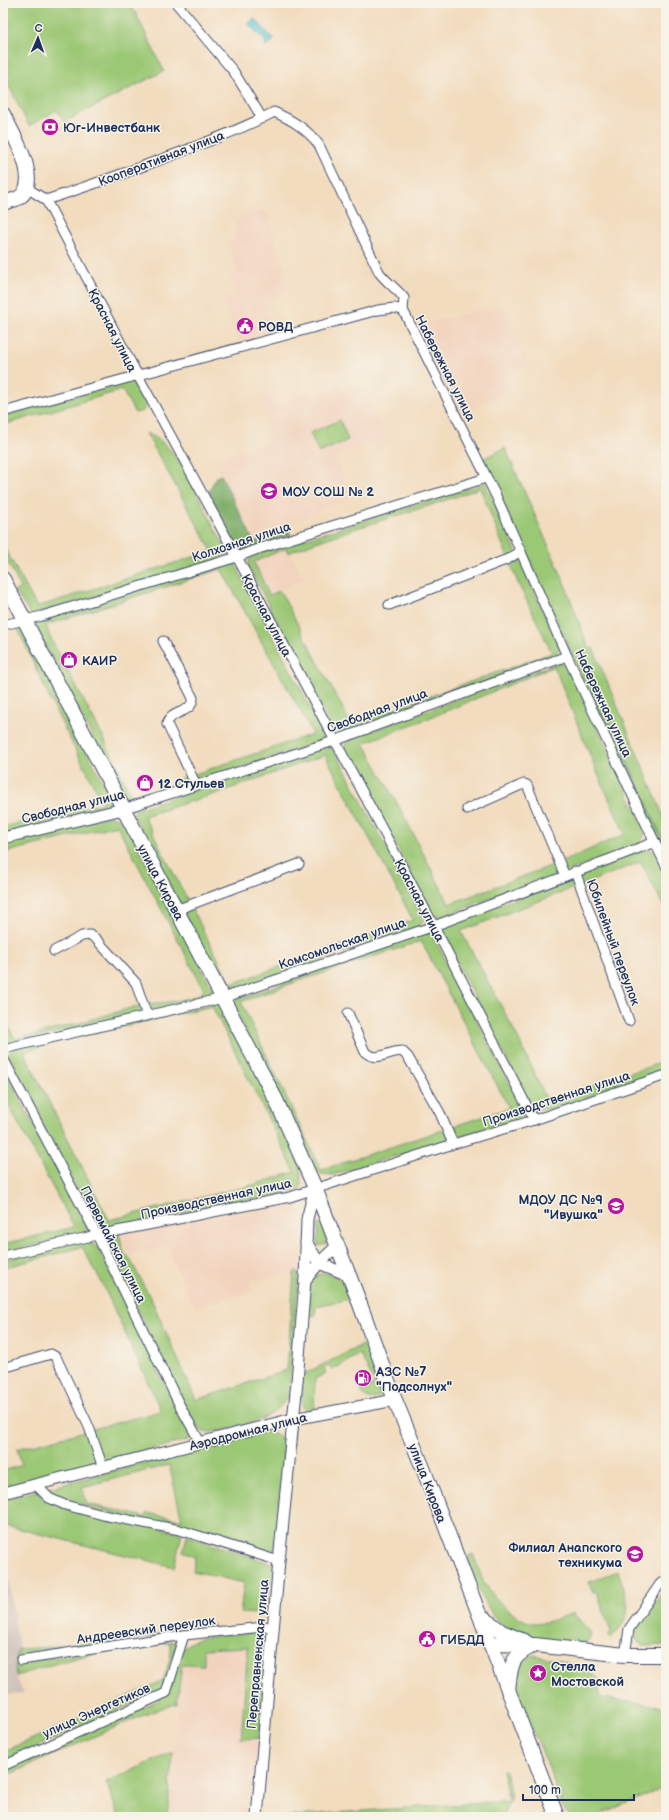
<svg xmlns="http://www.w3.org/2000/svg" width="669" height="1820" viewBox="0 0 669 1820" font-family="'Balsamiq Sans',sans-serif">
<style>
.built{fill:#f2d4be}
.industrial{fill:#cfc0ba}
.green{fill:#9bc875;stroke:#5b7c6a;fill-rule:evenodd}
.forest{fill:#7cac66;stroke:#4c6e62}
.water{fill:#5ac5d5;stroke:#3a7a9a}
.lines{fill:none;stroke-linecap:round;stroke-linejoin:round}
.minor-casing{stroke:#3b496c;stroke-width:11}
.tertiary-casing{stroke:#3b496c;stroke-width:13}
.primary-casing{stroke:#3b496c;stroke-width:16}
.minor{stroke:#fff;stroke-width:9}
.tertiary{stroke:#fff;stroke-width:11}
.primary{stroke:#fff;stroke-width:14}
.labels{text-anchor:middle;stroke-width:3;stroke-linejoin:round;paint-order:stroke}
.poi-label{font-size:13px;font-weight:bold;fill:#1b2f5e;stroke:#f7f3e8;text-anchor:start}
.street-label{font-size:13px;fill:#1b2f5e;stroke:#f7f3e8}
</style>
<rect width="100%" height="100%" fill="#f7f3e8"/>
<filter id="ink" filterUnits="userSpaceOnUse"><feTurbulence type="fractalNoise" baseFrequency=".025" numOctaves="2"/><feDisplacementMap in="SourceGraphic" scale="8" xChannelSelector="R" yChannelSelector="G"/><feConvolveMatrix kernelMatrix="1 2 1 2 8 2 1 2 1" color-interpolation-filters="sRGB"/></filter>
<filter id="wash" filterUnits="userSpaceOnUse"><feTurbulence type="fractalNoise" baseFrequency=".012" numOctaves="4" result="noise"/><feDisplacementMap in="SourceGraphic" scale="16" xChannelSelector="R" yChannelSelector="G"/><feGaussianBlur stdDeviation="0.9" result="paint"/><feColorMatrix in="noise" values="0 0 0 0 0 0 0 0 0 0 0 0 0 0 0 0 0 1.4 0 .05"/><feComposite in="paint" operator="in"/></filter>
<g filter="url(#wash)">
<rect width="100%" height="100%" fill="#f2dcbe"/>
<!-- built -->
<g class="built">
<path d="M265,208L291,288L290,291L264,301L274,336L239,346L222,299L236,294L230,278L236,269L229,247L235,236L233,227L236,226L235,221Z"/>
<path d="M503,307L525,355L528,368L505,374L504,395L460,414L416,326L479,310Z"/>
<path d="M339,385L344,394L360,386L386,437L370,445L342,452L337,458L351,497L326,507L254,543L214,461L226,455L269,442L267,419L260,398L272,393L278,406L307,391L312,399Z"/>
<path d="M286,548L288,553L291,552L304,579L270,595L254,562Z"/>
<path d="M294,1202L302,1212L299,1272L250,1281L252,1291L196,1307L184,1288L167,1245L129,1257L124,1253L119,1234Z"/>
<path d="M248,1647L241,1739L260,1738L253,1817H167L182,1663L204,1649Z"/>
</g>
<!-- industrial -->
<path class="industrial" d="M8,1577L19,1649L15,1663L16,1676L23,1693L3,1695V1578Z"/>
<!-- green -->
<g class="green">
<path d="M3,3H127L135,12L164,71L64,122L57,110L29,126L3,74Z"/>
<path d="M131,381L134,382L146,405L143,411L135,413L122,390L3,425V416Z"/>
<path d="M340,420L348,440L319,453L310,433Z"/>
<path d="M146,433C185,445 205,521 230,553L215,561L31,615L15,591L21,588L6,559L3,560V545L37,607L212,551Z"/>
<path d="M505,448L561,574L589,649L593,648L666,822V859L660,846L665,844L604,710L596,691L589,693L530,560L482,459Z"/>
<path d="M485,483L560,648L555,655L539,662L344,733L336,732L330,725L248,565L250,558L266,551ZM480,488L518,583L552,653L351,724L280,591L269,595L254,562L286,548L288,553C350,527 417,512 480,488Z"/>
<path d="M233,560L319,724L322,736V741L174,788L171,782L313,734L221,569L46,625L50,637L104,739L132,797L148,791L150,796L127,803L33,623Z"/>
<path d="M23,627L111,798L109,804L104,809L3,834V827L103,803L54,708L18,629Z"/>
<path d="M554,664H563L570,668L645,830C644,839 642,842 635,846L550,878L477,903L444,917L434,916L344,749L346,743L352,738ZM554,666L596,770L625,834L566,860L449,904L403,814L364,743L439,714Z"/>
<path d="M327,746L333,749L337,755L422,915L423,921L418,927L231,991L221,986L133,814L137,809ZM325,755L413,920L231,984L144,816L215,794Z"/>
<path d="M110,816L120,819L126,824L212,988L211,995L201,999L152,1010L148,1008L147,1004C162,1002 194,1002 204,990L117,825L3,853V842Z"/>
<path d="M643,849C646,850 651,850 653,851C669,861 666,894 666,911L641,862L461,931L517,1036L547,1101L666,1061V1071L558,1107C544,1110 539,1112 528,1101L442,934V929L446,924L460,918L567,881L590,869Z"/>
<path d="M420,933H429L433,936L523,1109L522,1118L333,1175L321,1174L313,1166L234,1007L236,1000ZM421,941L509,1108L321,1170L241,1002L284,986Z"/>
<path d="M219,1002L287,1134L301,1169V1187L286,1193L101,1230L97,1228L21,1087L9,1059V1053L13,1049ZM212,1006L295,1172L253,1185L109,1220L24,1052L56,1042Z"/>
<path d="M141,1005V1011L138,1014L7,1044L3,1043V1015L15,1039L76,1024Z"/>
<path d="M3,1066L87,1227L88,1232L82,1235L3,1252V1244L74,1227L3,1095Z"/>
<path d="M321,1223L328,1241L326,1244L318,1246V1225Z"/>
<path d="M119,1234L124,1253L129,1257L153,1303L196,1400L287,1370L294,1272H299L289,1394C285,1401 281,1406 275,1411C260,1423 222,1433 203,1432L197,1427L178,1394L107,1246L112,1239Z"/>
<path d="M80,1242L91,1243L98,1248L177,1409L191,1432L192,1437L188,1440L3,1488V1471L22,1465L17,1449L161,1411L101,1281L82,1247L3,1268V1260Z"/>
<path d="M324,1273C342,1276 345,1284 350,1299L316,1306L315,1316L309,1315L306,1311L310,1280L317,1275Z"/>
<path d="M366,1343L382,1385V1392L380,1396C372,1402 366,1400 361,1391L375,1384L360,1354L332,1370L329,1365L324,1368L326,1373L315,1379L314,1410H305C298,1401 302,1386 302,1375Z"/>
<path d="M269,1432C277,1433 282,1436 284,1445L275,1548L271,1552L265,1554L53,1497L45,1489L251,1435ZM169,1465L182,1520L147,1513L146,1517L87,1504L82,1487Z"/>
<path d="M36,1491L44,1497L182,1534L174,1567L3,1525V1499Z"/>
<path d="M187,1536L273,1564L271,1592L268,1597L266,1614L240,1613L244,1583L193,1571L195,1556L183,1551Z"/>
<path d="M473,1554C477,1563 479,1572 483,1580C490,1595 517,1622 534,1623C548,1623 560,1618 573,1613L590,1632V1639L585,1643L566,1644L525,1635L504,1628L492,1614L478,1590L468,1556Z"/>
<path d="M618,1571C628,1603 636,1613 611,1638L608,1636L611,1632L597,1592H593L589,1582Z"/>
<path d="M666,1588V1645L643,1646C637,1641 635,1637 636,1629Z"/>
<path d="M213,1625L214,1629L16,1657L19,1649L50,1647L150,1635Z"/>
<path d="M260,1632L264,1635L267,1643L260,1738L241,1739L248,1647L204,1649V1665L182,1664L177,1704L167,1706L127,1722L3,1777V1770L159,1700C166,1686 177,1654 187,1645C199,1634 243,1633 260,1632Z"/>
<path d="M168,1641L177,1642L162,1690L3,1762V1752L163,1681L170,1659L171,1643C118,1644 66,1660 16,1676L15,1663Z"/>
<path d="M533,1655C558,1659 574,1664 597,1677L601,1698L666,1707V1787L593,1817H572L566,1812L561,1804C555,1786 549,1767 541,1749C533,1728 516,1704 515,1681C515,1668 522,1659 533,1655Z"/>
<path d="M173,1752L167,1817H119L106,1782Z"/>
<path d="M502,1770L506,1771L511,1797L502,1817H274L509,1801Z"/>
</g>
<!-- forest -->
<g class="forest">
<path d="M221,475L254,542L287,526L291,535L243,551L238,549L209,492L216,477Z"/>
<path d="M595,690L665,844L660,846L589,693Z"/>
</g>
<!-- water -->
<path class="water" d="M254,18L270,36L275,39L266,47L265,41L248,24Z"/>
</g>
<g filter="url(#ink)">
<g class="lines">
<defs>
<g id="minor">
<path d="M176,3L234,72L262,118"/>
<path d="M27,188L46,200L137,374L237,557L434,926L534,1120"/>
<path d="M46,200C92,185 136,169 181,152C212,140 245,128 274,112C292,120 307,129 319,145L379,272C386,282 396,288 404,298L403,310L496,496L567,656L666,866"/>
<path d="M3,412L378,310L394,308L403,310"/>
<path d="M389,605L508,559L521,551"/>
<path d="M3,625L42,616L237,557L255,550L486,478"/>
<path d="M163,641L193,698C192,715 171,709 167,724L196,785"/>
<path d="M123,809L334,741L567,656"/>
<path d="M467,809L519,786L524,784L527,785L565,876"/>
<path d="M575,871L629,1021"/>
<path d="M176,910L299,864"/>
<path d="M54,951L82,936L90,935L96,939L136,983L147,1016"/>
<path d="M348,1013L365,1052C377,1063 388,1051 402,1051L408,1057L440,1113L453,1144"/>
<path d="M3,1049L223,998L434,926L655,842"/>
<path d="M3,1058L97,1235L179,1404L200,1442"/>
<path d="M3,1256L97,1235L290,1197L453,1144L534,1120L666,1075"/>
<path d="M3,1368L51,1354L56,1357L89,1427L103,1468"/>
<path d="M37,1486L49,1498L65,1505L103,1515L180,1530L279,1561"/>
<path d="M625,1655L629,1629L660,1584L666,1581"/>
<path d="M21,1660L184,1635L274,1626"/>
<path d="M3,1766L166,1693L184,1635"/>
</g>
<g id="tertiary">
<path d="M3,838L123,809"/>
<path d="M306,1242L319,1263L348,1275"/>
<path d="M305,1280L319,1263L337,1246"/>
<path d="M3,1493L293,1419L395,1400"/>
<path d="M257,1817L279,1561L297,1382L305,1280L307,1219L315,1188"/>
</g>
<g id="primary">
<path d="M3,114C12,133 42,180 20,197C16,200 8,201 3,203"/>
<path d="M3,579L276,1100L315,1188L357,1296L395,1400L423,1468L557,1817"/>
<path d="M480,1615L502,1632L526,1642"/>
<path d="M490,1644L535,1645L625,1655H666"/>
<path d="M508,1690C511,1666 510,1656 533,1646"/>
</g>
</defs>
<!-- minor casing -->
<use href="#minor" class="minor-casing"/>
<!-- tertiary casing -->
<use href="#tertiary" class="tertiary-casing"/>
<!-- primary casing -->
<use href="#primary" class="primary-casing"/>
<!-- minor -->
<use href="#minor" class="minor"/>
<!-- tertiary -->
<use href="#tertiary" class="tertiary"/>
<!-- primary -->
<use href="#primary" class="primary"/>
</g>
</g>
<!-- icons -->
<defs>
<symbol id="bank-disc" viewBox="-11 -11 22 22"><circle r="9.5" fill="#b5179e" stroke="#f7f3e8"/><path d="M-6-4H6V4H-6ZM0-2.3a2.3 2.3 0 1 0 0 4.6a2.3 2.3 0 1 0 0-4.6Z" fill="#fff"/></symbol>
<symbol id="civic-disc" viewBox="-11 -11 22 22"><circle r="9.5" fill="#b5179e" stroke="#f7f3e8"/><path d="M-.6-6.5H3V-4.5H.6V-3L4-1V1h2V6H-6V1h2V-1L-.6-3ZM-1.2 2.5V6h2.4V2.5Z" fill="#fff"/></symbol>
<symbol id="school-disc" viewBox="-11 -11 22 22"><circle r="9.5" fill="#b5179e" stroke="#f7f3e8"/><path d="M0-5L7-2L0 1L-7-2ZM-4 1L0 2.5L4 1V4Q0 6-4 4Z" fill="#fff"/></symbol>
<symbol id="shop-disc" viewBox="-11 -11 22 22"><circle r="9.5" fill="#b5179e" stroke="#f7f3e8"/><path d="M-5-2.5h2.3a2.7 3.5 0 0 1 5.4 0H5L5.5 6h-11ZM-1.5-2.5h3a1.5 2.3 0 0 0-3 0Z" fill="#fff"/></symbol>
<symbol id="fuel-disc" viewBox="-11 -11 22 22"><circle r="9.5" fill="#b5179e" stroke="#f7f3e8"/><path d="M-5.5-6h7V0h2V4h1.3V-2.5L3-4.5l.8-.8L6-3V5H2.5V1h-1V6h-7ZM-4.2-4.7v3.2H.2V-4.7Z" fill="#fff"/></symbol>
<symbol id="university-disc" viewBox="-11 -11 22 22"><circle r="9.5" fill="#b5179e" stroke="#f7f3e8"/><path d="M0-5L7-2L0 1L-7-2ZM-4 1L0 2.5L4 1V4Q0 6-4 4Z" fill="#fff"/></symbol>
<symbol id="sight-disc" viewBox="-11 -11 22 22"><circle r="9.5" fill="#b5179e" stroke="#f7f3e8"/><path d="M0-6L1.8-2.2L6-1.7L2.9 1.2L3.7 5.4L0 3.3L-3.7 5.4L-2.9 1.2L-6-1.7L-1.8-2.2Z" fill="#fff"/></symbol>
</defs>
<g fill-rule="evenodd">
<use href="#bank-disc" x="40" y="117" width="20" height="20"/>
<use href="#civic-disc" x="235" y="316" width="20" height="20"/>
<use href="#school-disc" x="259" y="481" width="20" height="20"/>
<use href="#shop-disc" x="59" y="650" width="20" height="20"/>
<use href="#shop-disc" x="135" y="773" width="20" height="20"/>
<use href="#school-disc" x="606" y="1196" width="20" height="20"/>
<use href="#fuel-disc" x="353" y="1368" width="20" height="20"/>
<use href="#university-disc" x="625" y="1544" width="20" height="20"/>
<use href="#civic-disc" x="417" y="1629" width="20" height="20"/>
<use href="#sight-disc" x="528" y="1663" width="20" height="20"/>
</g>
<g class="labels">
<!-- poi labels -->
<g class="poi-label">
<text x="63" y="132">Юг-Инвестбанк</text>
<text x="258" y="331">РОВД</text>
<text x="282" y="496">МОУ СОШ № 2</text>
<text x="82" y="665">КАИР</text>
<text x="158" y="788">12 Стульев</text>
<text x="603" y="1204" text-anchor="end">МДОУ ДС №9<tspan x="603" dy="15">"Ивушка"</tspan></text>
<text x="376" y="1376">АЗС №7<tspan x="376" dy="15">"Подсолнух"</tspan></text>
<text x="622" y="1552" text-anchor="end">Филиал Анапского<tspan x="622" dy="15">техникума</tspan></text>
<text x="440" y="1644">ГИБДД</text>
<text x="551" y="1671">Стелла<tspan x="551" dy="15">Мостовской</tspan></text>
</g>
<!-- street labels -->
<g class="street-label">
<text transform="translate(161 158) rotate(-21)" y="5">Кооперативная улица</text>
<text transform="translate(113 330) rotate(63)" y="5">Красная улица</text>
<text transform="translate(446 368) rotate(63)" y="5">Набережная улица</text>
<text transform="translate(241 541) rotate(-18)" y="5">Колхозная улица</text>
<text transform="translate(267 615) rotate(62)" y="5">Красная улица</text>
<text transform="translate(604 703) rotate(65)" y="5">Набережная улица</text>
<text transform="translate(377 710) rotate(-20)" y="5">Свободная улица</text>
<text transform="translate(73 806) rotate(-14)" y="5">Свободная улица</text>
<text transform="translate(161 882) rotate(62)" y="5">улица Кирова</text>
<text transform="translate(420 900) rotate(62)" y="5">Красная улица</text>
<text transform="translate(614 942) rotate(70)" y="5">Юбилейный переулок</text>
<text transform="translate(342 943) rotate(-19)" y="5">Комсомольская улица</text>
<text transform="translate(556 1098) rotate(-18)" y="5">Производственная улица</text>
<text transform="translate(216 1198) rotate(-12)" y="5">Производственная улица</text>
<text transform="translate(114 1244) rotate(63)" y="5">Первомайская улица</text>
<text transform="translate(248 1431) rotate(-14)" y="5">Аэродромная улица</text>
<text transform="translate(428 1483) rotate(69)" y="5">улица Кирова</text>
<text transform="translate(146 1629) rotate(-8)" y="5">Андреевский переулок</text>
<text transform="translate(257 1654) rotate(-85)" y="5">Переправненская улица</text>
<text transform="translate(96 1710) rotate(-24)" y="5">улица Энергетиков</text>
</g>
</g>
<!-- margin -->
<rect width="669" height="1820" fill="none" stroke="#f7f3e8" stroke-width="16"/>
<!-- north arrow -->
<g transform="translate(38 38) rotate(2)" stroke="#f7f3e8" stroke-width="3" paint-order="stroke">
<path d="M0-3L7 15L0 10L-7 15Z" fill="#1b2f5e"/>
<text y="-6" font-size="11" font-weight="bold" text-anchor="middle" fill="#1b2f5e">С</text>
</g>
<!-- scale -->
<path d="M523 1794v6h111v-6" fill="none" stroke="#1b2f5e" stroke-width="2"/>
<text x="529" y="1794" font-size="12" fill="#1b2f5e" stroke="#f7f3e8" stroke-width="3" paint-order="stroke">100 m</text>
</svg>
